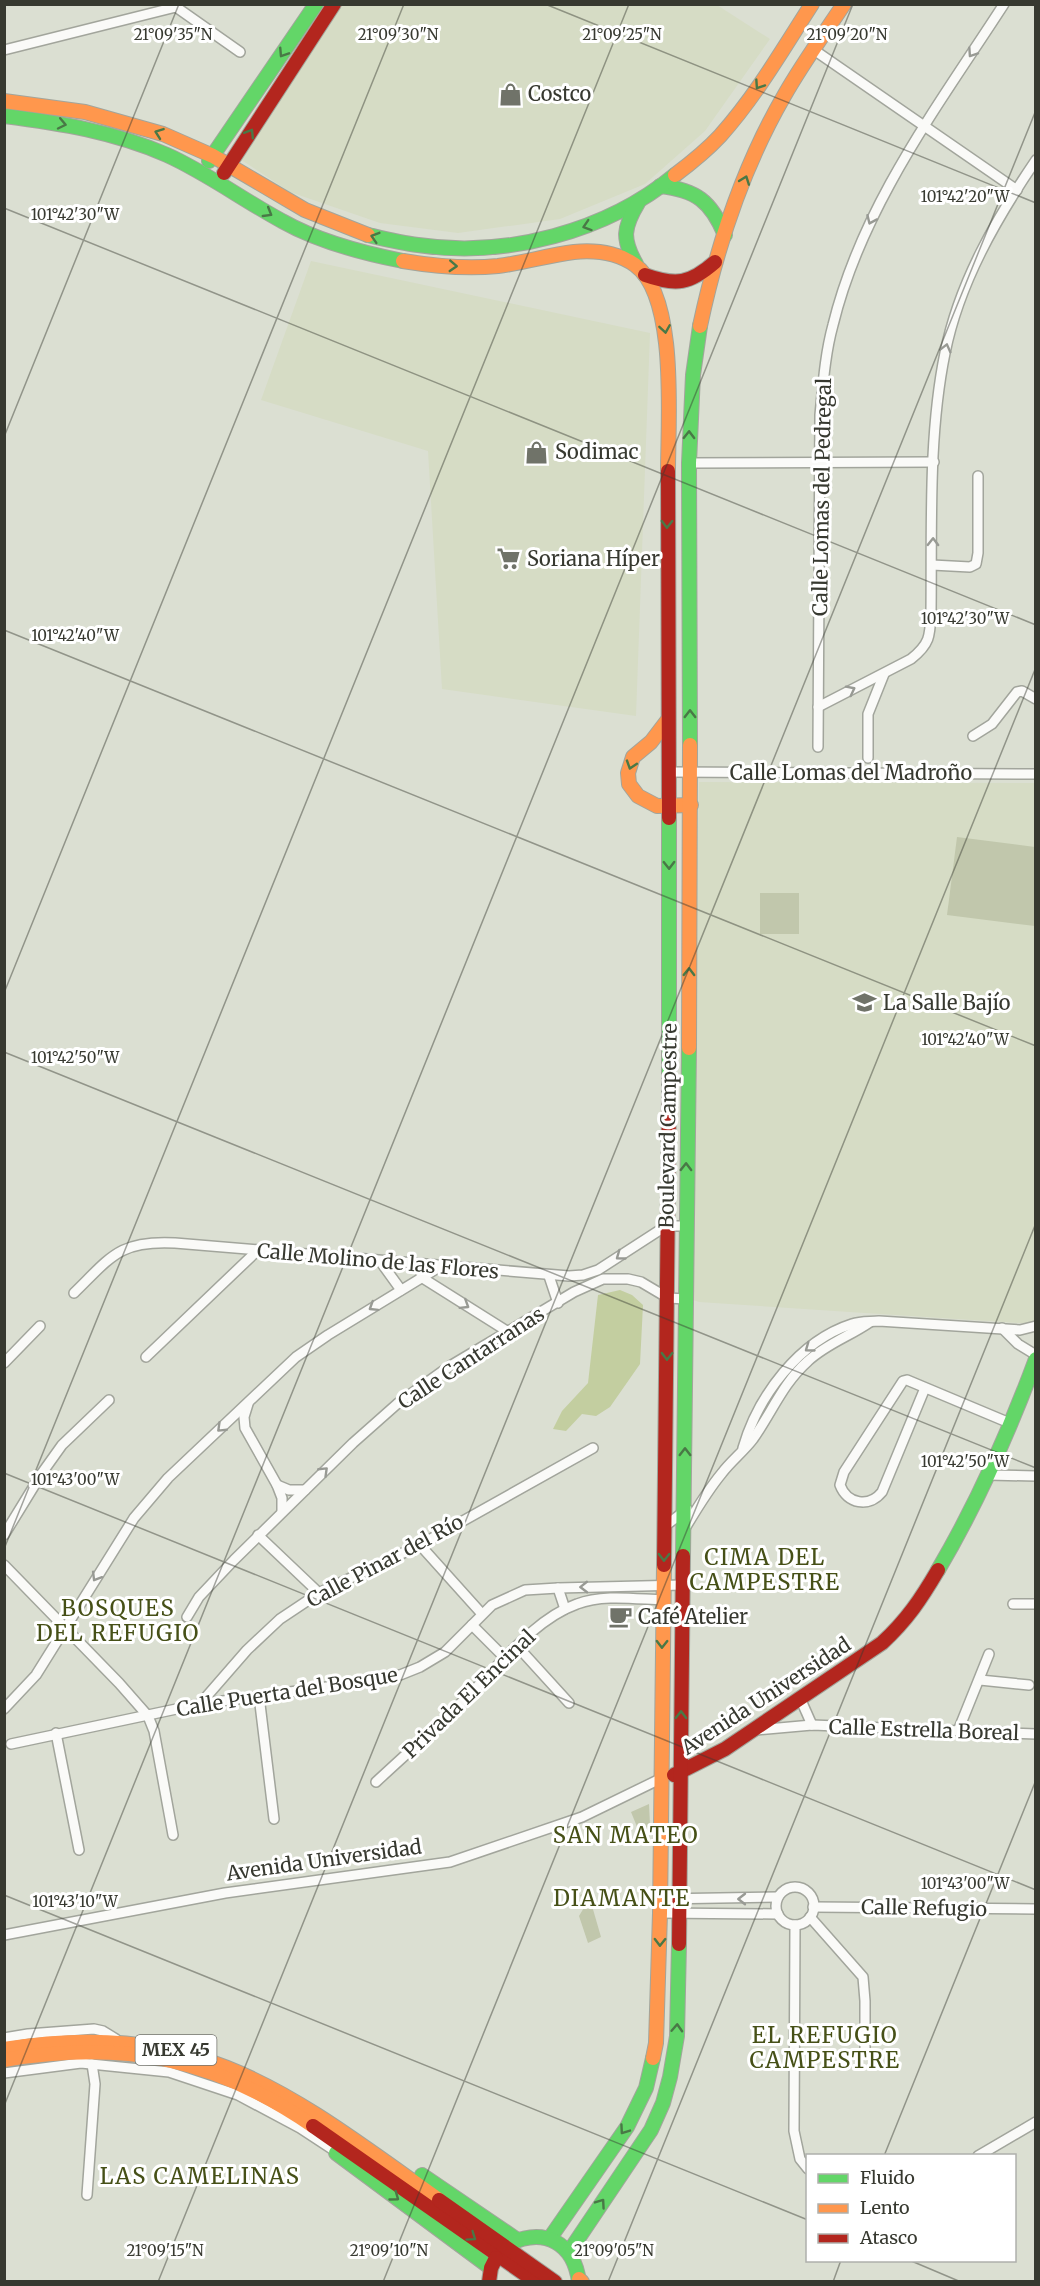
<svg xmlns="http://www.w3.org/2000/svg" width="1040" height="2286" viewBox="0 0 1040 2286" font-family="Merriweather,serif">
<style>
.built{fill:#d6dcc5}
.green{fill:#c1c7ac}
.water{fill:#c3cea0}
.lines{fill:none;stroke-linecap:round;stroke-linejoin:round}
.street-casing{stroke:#a2a59c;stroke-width:12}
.fast-casing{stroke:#a2a59c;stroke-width:16}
.slow-casing{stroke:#a2a59c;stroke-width:16}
.jam-casing{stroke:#a2a59c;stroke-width:16}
.street{stroke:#fafaf8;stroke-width:9}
.fast{stroke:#63d668;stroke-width:14}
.slow{stroke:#ff974d;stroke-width:14}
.jam{stroke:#b3261e;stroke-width:14}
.oneway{stroke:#497846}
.oneway2{stroke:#989a94}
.ticks{fill:none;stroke:#373930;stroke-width:1.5;stroke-opacity:0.45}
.labels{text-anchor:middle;stroke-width:6;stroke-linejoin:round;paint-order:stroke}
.shield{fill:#fff;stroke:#73746e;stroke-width:1.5}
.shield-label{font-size:18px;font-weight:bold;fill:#373930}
.poi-label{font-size:20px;fill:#373930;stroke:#fff;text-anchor:start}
.street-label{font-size:20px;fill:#373930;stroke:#fff}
.quarter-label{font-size:22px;letter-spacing:1.5px;fill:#465017;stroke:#fff}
.ticks-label{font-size:15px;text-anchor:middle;fill:#373930;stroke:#fff;stroke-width:6;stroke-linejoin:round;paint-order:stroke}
</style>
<rect width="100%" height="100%" fill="#dbdfd2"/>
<!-- built -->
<g class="built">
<path d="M342,5H717L770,39L705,131L645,184L560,219L458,233L380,223L290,192L237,157Z"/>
<path d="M311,261L650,333L636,716L442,689L428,451L261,400Z"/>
<path d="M699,782L1035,783V1324L699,1302L688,1298Z"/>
</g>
<!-- green -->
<g class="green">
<path d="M957,837L1035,847V926L947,915Z"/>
<rect x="760" y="893" width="39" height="41"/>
<path d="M649,1804L650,1825L649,1843L644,1844L631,1812Z"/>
<path d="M588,1892L601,1937L588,1943L579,1916L585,1906L580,1895Z"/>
</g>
<!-- water -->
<path class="water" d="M620,1290L632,1295L643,1305L640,1364L610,1407L596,1416L582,1414L566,1431L553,1429L562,1411L588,1383L598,1295Z"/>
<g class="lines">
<defs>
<g id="street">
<path d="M4,50L176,7L240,52"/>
<path d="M814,50L1017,190"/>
<path d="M689,463L934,462"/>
<path d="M932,565L970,567L976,564L978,553V476"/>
<path d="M818,707L911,659C930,644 930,636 931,613C932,528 928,436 945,353C959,283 996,219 1036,160"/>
<path d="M973,736L992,724L1017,692L1022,691L1036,699"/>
<path d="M818,747L820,415C823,385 825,354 833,325C862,206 938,106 1004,4"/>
<path d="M868,758V714L884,674"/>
<path d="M667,772L1036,774"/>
<path d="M380,1261L401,1290"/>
<path d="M549,1276L558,1303"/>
<path d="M421,1277L510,1333"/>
<path d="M74,1293C111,1257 119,1240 175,1243L569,1276L583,1275L598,1270L666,1226H686"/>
<path d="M1002,1328L1018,1344L1036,1355"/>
<path d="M146,1357L258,1250"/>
<path d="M4,1363L40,1326"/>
<path d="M925,1388L882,1492C869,1508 847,1504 840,1485L844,1472L903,1381L907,1380L1012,1424"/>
<path d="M248,1404L244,1417L245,1428L277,1485L282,1498V1512"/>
<path d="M743,1448C758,1396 799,1341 852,1324C861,1321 870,1322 879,1321L1020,1330L1036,1326"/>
<path d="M988,1475L1036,1476"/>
<path d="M277,1485L289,1490H305"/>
<path d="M664,1527L687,1509"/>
<path d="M684,1530C696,1510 707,1491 722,1473C731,1461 744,1451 753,1439C772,1412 783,1383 808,1361C826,1344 850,1336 870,1322"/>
<path d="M4,1535L42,1473L62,1445L109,1400"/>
<path d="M258,1535L319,1593"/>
<path d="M420,1545L482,1614"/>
<path d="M4,1565L119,1683L148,1716L154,1731L173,1835"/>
<path d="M558,1588L565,1609"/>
<path d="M1013,1604H1036"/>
<path d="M187,1617L199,1597L234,1560L353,1443L397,1404L450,1366L574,1292L603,1279H628L641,1282L668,1298L686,1299"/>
<path d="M472,1625L506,1659"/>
<path d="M518,1647L569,1703"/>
<path d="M980,1680L1029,1685"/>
<path d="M259,1696L274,1819"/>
<path d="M800,1698L812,1725"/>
<path d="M200,1704L247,1650L280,1619L319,1593L420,1545L593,1448"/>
<path d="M4,1709L36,1675L134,1518L168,1478L296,1357L328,1335L441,1266"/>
<path d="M756,1730L812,1725L1036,1734"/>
<path d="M958,1731L989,1654"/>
<path d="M56,1733L79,1850"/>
<path d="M11,1744L200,1704L356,1683L400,1675L420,1667L445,1652L492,1605L525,1590L558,1588L683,1585"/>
<path d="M376,1782C406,1754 437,1727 466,1698C498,1667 534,1619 577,1604C603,1594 635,1599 663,1600"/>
<circle cx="795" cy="1906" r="19"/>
<path d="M660,1899L778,1897"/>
<path d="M813,1907L1036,1909"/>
<path d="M660,1913L778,1914"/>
<path d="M810,1917L863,1977L865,2001V2050"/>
<path d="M795,1925L794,2131L800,2159L808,2169"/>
<path d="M4,1935L225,1893L450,1862L582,1817L660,1779"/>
<path d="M4,2038L28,2034L94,2029L103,2031L116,2039"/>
<path d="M4,2073L81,2063L169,2072L238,2095L300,2128L332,2149"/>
<path d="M978,2156L1036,2122"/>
<path d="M87,2195L95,2084L92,2064"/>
</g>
<g id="fast">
<path d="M4,116C60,123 115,132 167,155C207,173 243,200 282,221C319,242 362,253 403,261"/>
<path d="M209,161L316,4"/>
<path d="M660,186C696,190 711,201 725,235"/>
<path d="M368,235C385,239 401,243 418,245C506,258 606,232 675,175"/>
<path d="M636,264C622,239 623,228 638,203"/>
<path d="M690,745L689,463L693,375L700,326"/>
<path d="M669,818V1097"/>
<path d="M683,1556L689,1048"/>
<path d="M938,1570C978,1502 1009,1432 1036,1359"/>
<path d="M336,2153L491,2268"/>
<path d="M422,2175L516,2239"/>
<path d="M550,2238L627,2127L646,2088L653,2058"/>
<path d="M509,2244C545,2227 574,2243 579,2282"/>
<path d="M569,2252L651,2130L663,2103L670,2077L677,2036L679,1944"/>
</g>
<g id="slow">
<path d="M4,101L85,112L163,134L213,156L305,210L368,235"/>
<path d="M675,175C691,163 707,150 720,136C756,96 783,49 812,4"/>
<path d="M403,261C433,266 467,269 498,266C523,263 549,255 574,252C595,250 618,253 635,265C678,296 668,421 668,471"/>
<path d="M700,326C717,246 743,167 784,96C802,64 824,34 844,4"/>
<path d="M667,721L651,742L633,757L628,773L629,784L638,796L657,806L691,805"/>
<path d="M689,1048L690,745"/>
<path d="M4,2049C199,2017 290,2094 439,2200"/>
<path d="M653,2058L656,2043L660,1913L664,1565"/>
<path d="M4,2060C123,2040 213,2057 313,2126"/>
<path d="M579,2279L582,2282"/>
</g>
<g id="jam">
<path d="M224,173L334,4"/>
<path d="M645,275C676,286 690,284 715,262"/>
<path d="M668,471L669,818"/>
<path d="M664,1565L669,1097"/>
<path d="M674,1775L725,1749L882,1643C907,1620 921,1599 938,1570"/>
<path d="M679,1944L683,1556"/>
<path d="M313,2126L536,2282"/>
<path d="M439,2200L555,2282"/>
<path d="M489,2282L491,2268L496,2258"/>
</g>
</defs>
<!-- street casing -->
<use href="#street" class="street-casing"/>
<!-- fast casing -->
<use href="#fast" class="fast-casing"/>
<!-- slow casing -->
<use href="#slow" class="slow-casing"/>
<!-- jam casing -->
<use href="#jam" class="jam-casing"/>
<!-- street -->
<use href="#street" class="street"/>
<!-- fast -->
<use href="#fast" class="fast"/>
<!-- slow -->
<use href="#slow" class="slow"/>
<!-- jam -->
<use href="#jam" class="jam"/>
</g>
<!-- one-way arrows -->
<defs><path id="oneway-chevron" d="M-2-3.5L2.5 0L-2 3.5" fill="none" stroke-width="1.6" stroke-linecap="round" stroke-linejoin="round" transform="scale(1.5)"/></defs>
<g class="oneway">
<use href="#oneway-chevron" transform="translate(283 53) rotate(123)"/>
<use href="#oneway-chevron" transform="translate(759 85) rotate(124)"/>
<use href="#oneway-chevron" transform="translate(62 124) rotate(12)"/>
<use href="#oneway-chevron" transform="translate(159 133) rotate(-160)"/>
<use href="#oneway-chevron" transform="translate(250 133) rotate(-58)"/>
<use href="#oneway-chevron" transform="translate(745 180) rotate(-70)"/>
<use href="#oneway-chevron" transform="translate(268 213) rotate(31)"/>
<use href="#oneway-chevron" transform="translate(587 226) rotate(162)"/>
<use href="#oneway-chevron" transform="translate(375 237) rotate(-163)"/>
<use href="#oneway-chevron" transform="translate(453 266) rotate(3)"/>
<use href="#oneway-chevron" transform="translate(665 329) rotate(81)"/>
<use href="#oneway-chevron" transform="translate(689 435) rotate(-89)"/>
<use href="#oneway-chevron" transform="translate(667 524) rotate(91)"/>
<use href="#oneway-chevron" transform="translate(690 714) rotate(-90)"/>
<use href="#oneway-chevron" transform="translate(631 765) rotate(108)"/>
<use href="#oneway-chevron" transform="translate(669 865) rotate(89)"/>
<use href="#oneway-chevron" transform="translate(689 972) rotate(-89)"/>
<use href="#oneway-chevron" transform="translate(686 1167) rotate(-89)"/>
<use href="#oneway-chevron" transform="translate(667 1356) rotate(91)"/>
<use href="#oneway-chevron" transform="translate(685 1452) rotate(-90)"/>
<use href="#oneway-chevron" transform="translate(664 1557) rotate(91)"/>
<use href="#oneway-chevron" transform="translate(662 1644) rotate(91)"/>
<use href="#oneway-chevron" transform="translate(681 1715) rotate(-89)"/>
<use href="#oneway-chevron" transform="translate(660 1942) rotate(91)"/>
<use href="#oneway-chevron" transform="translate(677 2028) rotate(-87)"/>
<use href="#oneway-chevron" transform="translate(624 2130) rotate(125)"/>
<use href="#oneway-chevron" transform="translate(395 2197) rotate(36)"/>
<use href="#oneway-chevron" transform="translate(601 2203) rotate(-55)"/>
<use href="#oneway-chevron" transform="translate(472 2237) rotate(35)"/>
</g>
<g class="oneway2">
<use href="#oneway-chevron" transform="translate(972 53) rotate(124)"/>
<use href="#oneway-chevron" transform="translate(871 220) rotate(114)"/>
<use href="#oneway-chevron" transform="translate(946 348) rotate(-76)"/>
<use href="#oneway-chevron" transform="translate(933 542) rotate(-89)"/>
<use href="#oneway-chevron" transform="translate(851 690) rotate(-27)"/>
<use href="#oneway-chevron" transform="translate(620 1256) rotate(144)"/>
<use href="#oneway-chevron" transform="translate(465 1305) rotate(32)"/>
<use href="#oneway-chevron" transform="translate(373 1307) rotate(148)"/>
<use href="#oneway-chevron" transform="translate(809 1348) rotate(144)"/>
<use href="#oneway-chevron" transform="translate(221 1428) rotate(136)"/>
<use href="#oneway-chevron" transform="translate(324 1471) rotate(-44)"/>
<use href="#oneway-chevron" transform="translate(96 1577) rotate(121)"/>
<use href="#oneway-chevron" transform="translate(584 1587) rotate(179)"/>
<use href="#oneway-chevron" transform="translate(742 1899) rotate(-180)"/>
</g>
<!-- ticks -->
<path class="ticks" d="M545,4L1036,203M4,208L1036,625M4,437L179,4M4,630L1036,1046M4,993L404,4M4,1052L1036,1468M4,1473L1036,1890M4,1549L629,4M4,1895L808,2220M4,2106L853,4M884,2156L1036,1780M909,2260L961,2282M158,2282L1036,110M383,2282L1036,667M608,2282L1036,1223M833,2282L841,2260"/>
<!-- icons -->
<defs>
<symbol id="shop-bare" viewBox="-9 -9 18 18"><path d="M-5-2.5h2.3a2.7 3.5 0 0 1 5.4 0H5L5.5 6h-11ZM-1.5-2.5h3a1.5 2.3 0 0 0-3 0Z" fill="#707369" stroke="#fff" stroke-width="2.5" paint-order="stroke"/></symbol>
<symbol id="supermarket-bare" viewBox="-9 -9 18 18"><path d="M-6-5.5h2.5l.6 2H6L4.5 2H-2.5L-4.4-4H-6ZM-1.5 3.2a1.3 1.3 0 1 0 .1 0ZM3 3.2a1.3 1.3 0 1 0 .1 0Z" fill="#707369" stroke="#fff" stroke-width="2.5" paint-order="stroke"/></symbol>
<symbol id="university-bare" viewBox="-9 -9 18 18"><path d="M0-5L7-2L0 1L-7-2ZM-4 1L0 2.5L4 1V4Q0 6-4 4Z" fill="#707369" stroke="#fff" stroke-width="2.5" paint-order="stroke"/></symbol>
<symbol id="cafe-bare" viewBox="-9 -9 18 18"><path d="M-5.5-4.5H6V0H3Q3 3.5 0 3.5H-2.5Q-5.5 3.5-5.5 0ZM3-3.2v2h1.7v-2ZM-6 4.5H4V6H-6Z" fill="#707369" stroke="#fff" stroke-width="2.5" paint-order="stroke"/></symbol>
</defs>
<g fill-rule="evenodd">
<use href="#shop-bare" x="494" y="78" width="33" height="33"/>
<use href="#shop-bare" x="520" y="436" width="33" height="33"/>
<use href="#supermarket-bare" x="492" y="542" width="33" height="33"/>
<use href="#university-bare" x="848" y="986" width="33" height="33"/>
<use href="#cafe-bare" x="604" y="1600" width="33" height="33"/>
</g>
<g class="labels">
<!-- shield labels -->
<rect class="shield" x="135.5" y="2035" width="81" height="30" rx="4.5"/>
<g class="shield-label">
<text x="176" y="2056">MEX 45</text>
</g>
<!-- poi labels -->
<g class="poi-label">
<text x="528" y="101">Costco</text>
<text x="555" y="459">Sodimac</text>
<text x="527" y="566">Soriana Híper</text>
<text x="883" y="1010">La Salle Bajío</text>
<text x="638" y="1624">Café Atelier</text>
</g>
<!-- street labels -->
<g class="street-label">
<text transform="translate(822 497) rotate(-89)" y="7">Calle Lomas del Pedregal</text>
<text x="851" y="780">Calle Lomas del Madroño</text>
<text transform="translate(668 1126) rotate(-89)" y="7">Boulevard Campestre</text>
<text transform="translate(378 1261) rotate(5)" y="7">Calle Molino de las Flores</text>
<text transform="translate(471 1358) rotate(-33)" y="7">Calle Cantarranas</text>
<text transform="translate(385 1561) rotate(-28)" y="7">Calle Pinar del Río</text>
<text transform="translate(287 1692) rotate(-9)" y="7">Calle Puerta del Bosque</text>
<text transform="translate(469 1694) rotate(-44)" y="7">Privada El Encinal</text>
<text transform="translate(766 1696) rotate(-33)" y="7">Avenida Universidad</text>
<text transform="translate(924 1730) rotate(2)" y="7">Calle Estrella Boreal</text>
<text transform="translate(324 1860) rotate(-8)" y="7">Avenida Universidad</text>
<text transform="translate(924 1908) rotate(1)" y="7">Calle Refugio</text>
</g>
<!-- quarter labels -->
<g class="quarter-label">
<text x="765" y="1565">CIMA DEL<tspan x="765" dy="25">CAMPESTRE</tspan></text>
<text x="118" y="1616">BOSQUES<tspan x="118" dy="25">DEL REFUGIO</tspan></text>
<text x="626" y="1843">SAN MATEO</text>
<text x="622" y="1906">DIAMANTE</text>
<text x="825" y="2043">EL REFUGIO<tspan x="825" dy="25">CAMPESTRE</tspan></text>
<text x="200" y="2184">LAS CAMELINAS</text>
</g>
</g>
<g class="ticks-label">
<text x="173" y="40">21°09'35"N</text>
<text x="398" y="40">21°09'30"N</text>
<text x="622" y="40">21°09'25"N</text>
<text x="847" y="40">21°09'20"N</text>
<text x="965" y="202">101°42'20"W</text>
<text x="75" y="220">101°42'30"W</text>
<text x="965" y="624">101°42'30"W</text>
<text x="75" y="641">101°42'40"W</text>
<text x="965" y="1045">101°42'40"W</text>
<text x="75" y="1063">101°42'50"W</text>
<text x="965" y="1467">101°42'50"W</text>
<text x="75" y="1485">101°43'00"W</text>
<text x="965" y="1889">101°43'00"W</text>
<text x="75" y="1907">101°43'10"W</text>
<text x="165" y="2256">21°09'15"N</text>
<text x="389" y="2256">21°09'10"N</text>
<text x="614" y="2256">21°09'05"N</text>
</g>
<!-- border -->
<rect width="1040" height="2286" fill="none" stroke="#373930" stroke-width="12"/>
<!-- legend -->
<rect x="806" y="2154" width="210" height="108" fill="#ffffff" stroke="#afb0ac" stroke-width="1.5"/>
<rect x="818" y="2174" width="30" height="9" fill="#63d668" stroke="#afb0ac" stroke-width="1.5"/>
<text x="860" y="2184" font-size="18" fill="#373930">Fluido</text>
<rect x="818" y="2204" width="30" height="9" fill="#ff974d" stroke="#afb0ac" stroke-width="1.5"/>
<text x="860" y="2214" font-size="18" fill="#373930">Lento</text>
<rect x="818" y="2234" width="30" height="9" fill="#b3261e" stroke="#afb0ac" stroke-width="1.5"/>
<text x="860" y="2244" font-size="18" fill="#373930">Atasco</text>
</svg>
